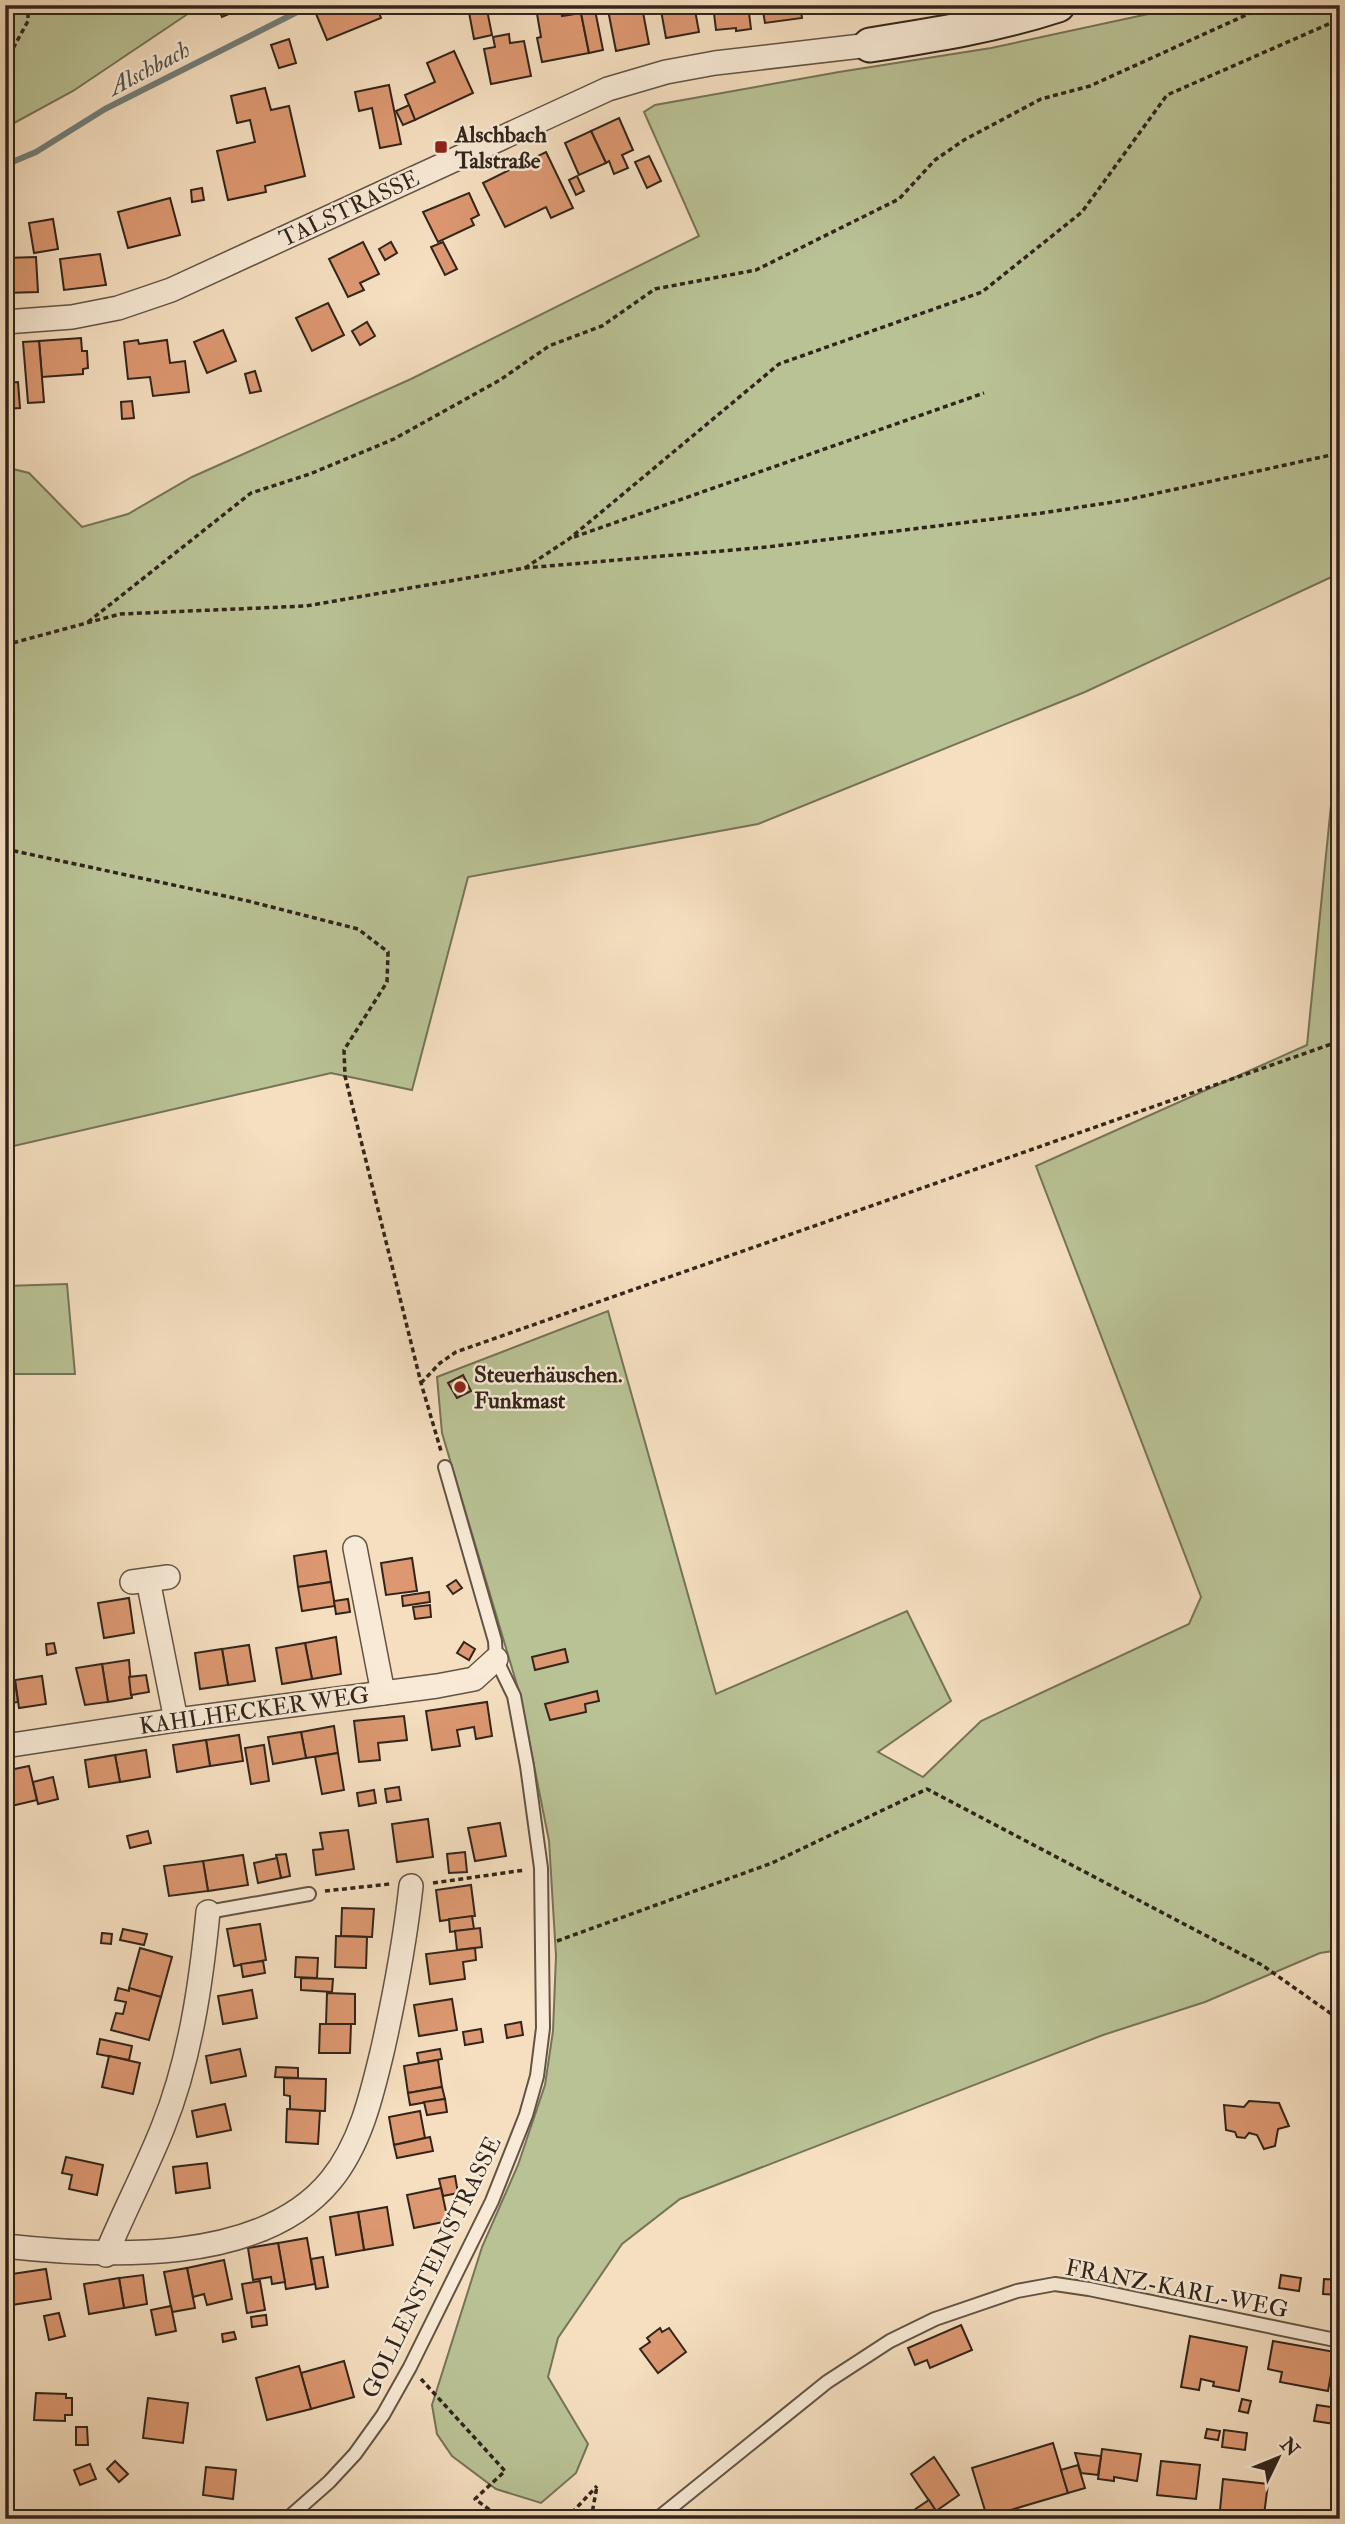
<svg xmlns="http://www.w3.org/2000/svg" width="1345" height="2524" viewBox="0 0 1345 2524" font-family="'IM FELL Double Pica',serif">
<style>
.green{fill:#b9c295;stroke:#757458;stroke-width:2}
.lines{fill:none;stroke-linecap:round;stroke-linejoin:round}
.stream{stroke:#727f7a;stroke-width:6}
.building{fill:#dd9871;stroke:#31251b;stroke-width:2}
.lane-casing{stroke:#625444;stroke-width:16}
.street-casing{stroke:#625444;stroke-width:26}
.secondary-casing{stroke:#31251b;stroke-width:37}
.path{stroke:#31251b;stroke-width:3.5;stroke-dasharray:5 3.5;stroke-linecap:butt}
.lane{stroke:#f8ead6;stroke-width:12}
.street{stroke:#f8ead6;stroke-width:23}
.secondary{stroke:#f8ead6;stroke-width:33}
.poi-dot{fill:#8f2418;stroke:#f8ead6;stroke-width:2.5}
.labels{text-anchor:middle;stroke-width:5;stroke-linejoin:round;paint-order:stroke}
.poi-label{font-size:23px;font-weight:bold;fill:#31251b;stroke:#f8ead6;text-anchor:start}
.street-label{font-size:23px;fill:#31251b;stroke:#f8ead6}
.water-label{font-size:24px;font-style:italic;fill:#52524a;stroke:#f8ead6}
</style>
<rect width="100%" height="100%" fill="#f5dfc0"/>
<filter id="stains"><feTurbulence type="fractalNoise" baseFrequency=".00286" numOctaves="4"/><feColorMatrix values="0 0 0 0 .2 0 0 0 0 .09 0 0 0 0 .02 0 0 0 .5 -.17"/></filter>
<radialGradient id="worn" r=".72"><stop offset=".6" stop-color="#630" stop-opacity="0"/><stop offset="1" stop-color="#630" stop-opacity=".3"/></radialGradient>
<!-- green -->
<g class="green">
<path d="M5,5H201L73,91L5,128Z"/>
<path d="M1190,5H1340V573L1085,692L758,824L468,877L412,1090L331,1073L5,1148V467L29,473L82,527L128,514L192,477L411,379L699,236L644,112L655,105L839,72L991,48Z"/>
<path d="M1340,753V1950L1320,1953L1205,2002L1103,2035L680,2199L622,2244L558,2338L548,2377L588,2444L576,2473L541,2503L496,2489L452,2456L437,2434L432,2405L482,2247L518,2165L545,2085L553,2031L556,1956L549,1841L520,1695L442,1433L437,1377L608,1311L716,1694L907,1611L951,1701L878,1752L923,1777L981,1721L1189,1624L1201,1597L1036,1166L1307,1045L1336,755Z"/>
<path d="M67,1284L75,1374H5V1286Z"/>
</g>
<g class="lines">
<!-- stream -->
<path class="stream" d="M5,165L36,152L105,109L311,5"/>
</g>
<!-- building -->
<g class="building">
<path d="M217,5H244L245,7L222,17Z"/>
<path d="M325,5H376L381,18L327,40L314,9Z"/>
<path d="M486,5L492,35L474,39L468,7Z"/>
<path d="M553,5H560L562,16L581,13L589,53L542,62L537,38L541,37L536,8Z"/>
<path d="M660,5H694L699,32L666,38Z"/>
<path d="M713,5H748L751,29L736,31V28L716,30Z"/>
<path d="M762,5H800L802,18L765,23Z"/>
<path d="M800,5H811L812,12L801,14Z"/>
<path d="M628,7L629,10L642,7L649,44L616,51L608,10Z"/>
<path d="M595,10L603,50L589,53L581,13Z"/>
<path d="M509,34L510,43L524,41L531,76L491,84L484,49L495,47L493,37Z"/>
<path d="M289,39L296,63L279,68L271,45Z"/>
<path d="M454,51L473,93L415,120L405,95L435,82L427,63Z"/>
<path d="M389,85L401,144L380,148L372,108L359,111L355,92Z"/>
<path d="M265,88L271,110L289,106L305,176L265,186L266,192L228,200L217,151L255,142L250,120L237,123L231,96Z"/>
<path d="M409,105L415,120L403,125L396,111Z"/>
<path d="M619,118L633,150L622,155L628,168L614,174L609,161L606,163L591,131Z"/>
<path d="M591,131L606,163L579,175L565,143Z"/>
<path d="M546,152L573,208L551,218L546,207L505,227L483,183Z"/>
<path d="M649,156L661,181L647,188L635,162Z"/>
<path d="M577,176L584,191L576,195L569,180Z"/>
<path d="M202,188L204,200L192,202L191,190Z"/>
<path d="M469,193L479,215L471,219L474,225L438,242L423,212Z"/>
<path d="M170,198L180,235L128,248L118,212Z"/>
<path d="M53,219L58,249L34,253L29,223Z"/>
<path d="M363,242L379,274L360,283L364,290L348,297L329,259Z"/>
<path d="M391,242L397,253L385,260L379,249Z"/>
<path d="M443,242L457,269L445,275L431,247Z"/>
<path d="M100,254L106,285L64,290L60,259Z"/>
<path d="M36,257L38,292L5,293V258Z"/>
<path d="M328,303L344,335L312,351L296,318Z"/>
<path d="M367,322L375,336L360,345L352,331Z"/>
<path d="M223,330L236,361L207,373L194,342Z"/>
<path d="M81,338L82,351H87L88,368L83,369V374L42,377L39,341Z"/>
<path d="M138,340L139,344L167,340L170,363L185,361L189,392L153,396L150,377L128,379L124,342Z"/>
<path d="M39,341L44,402L28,403L23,342Z"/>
<path d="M255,371L261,391L250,393L245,374Z"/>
<path d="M18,382L20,408L5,409V383Z"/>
<path d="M132,401L134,418L122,419L121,402Z"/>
<path d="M463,1375L471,1391L457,1398L448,1383Z"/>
<path d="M326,1551L331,1582L298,1587L294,1556Z"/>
<path d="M412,1558L417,1591L386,1595L381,1563Z"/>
<path d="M456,1580L462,1588L453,1594L447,1586Z"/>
<path d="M331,1582L335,1606L302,1611L298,1587Z"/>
<path d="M429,1592L430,1602L403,1606L402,1596Z"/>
<path d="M129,1598L134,1633L104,1638L98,1603Z"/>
<path d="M348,1599L350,1612L336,1614L334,1601Z"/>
<path d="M430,1605L431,1617L415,1619L413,1607Z"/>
<path d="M336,1637L341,1674L312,1679L305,1643Z"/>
<path d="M464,1642L475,1649L469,1660L457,1653Z"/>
<path d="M54,1643L56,1653L47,1655L46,1644Z"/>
<path d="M305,1643L312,1679L282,1684L276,1648Z"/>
<path d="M249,1645L255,1681L228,1685L222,1649Z"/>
<path d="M222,1649L228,1685L200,1689L195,1653Z"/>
<path d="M565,1649L568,1662L535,1670L532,1657Z"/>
<path d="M129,1660L132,1698L108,1702L102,1664Z"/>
<path d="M102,1664L108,1702L85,1705L76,1668Z"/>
<path d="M146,1675L149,1692L131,1695L129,1677Z"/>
<path d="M42,1676L46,1704L19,1708L15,1680Z"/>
<path d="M15,1682L18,1702L5,1704V1683Z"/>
<path d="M597,1691L599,1701L585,1704L586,1712L550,1720L545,1704Z"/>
<path d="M487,1702L492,1736L476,1739L474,1727L457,1730L460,1746L432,1750L426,1711Z"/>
<path d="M404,1716L407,1740L378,1743L380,1760L359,1762L354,1721Z"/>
<path d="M334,1726L338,1753L306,1758L301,1732Z"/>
<path d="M301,1732L306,1758L273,1764L268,1737Z"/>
<path d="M239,1735L243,1761L210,1766L206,1740Z"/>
<path d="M206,1740L210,1766L177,1772L173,1745Z"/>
<path d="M264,1745L269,1781L251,1784L245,1748Z"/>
<path d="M146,1750L150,1777L120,1782L115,1755Z"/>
<path d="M338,1753L344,1790L322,1794L315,1757Z"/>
<path d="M115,1755L120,1782L89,1787L85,1760Z"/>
<path d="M29,1766L37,1800L7,1807L5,1771Z"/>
<path d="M53,1777L58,1799L38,1804L33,1782Z"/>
<path d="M399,1787L401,1800L387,1802L385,1789Z"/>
<path d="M374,1790L376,1803L359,1806L357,1793Z"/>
<path d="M428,1819L433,1857L397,1862L392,1824Z"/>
<path d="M500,1823L506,1856L475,1861L468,1828Z"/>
<path d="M348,1830L354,1869L316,1875L313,1850L323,1849L320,1833Z"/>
<path d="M148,1831L151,1843L130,1848L127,1836Z"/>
<path d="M465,1852L467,1872L449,1873L447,1854Z"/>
<path d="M286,1854L290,1876L281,1878L276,1855Z"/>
<path d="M243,1855L248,1885L208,1891L203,1861Z"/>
<path d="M277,1858L281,1878L258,1883L254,1863Z"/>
<path d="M203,1861L208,1891L169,1896L164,1866Z"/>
<path d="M471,1885L475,1916L440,1921L436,1890Z"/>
<path d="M342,1908L374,1909L372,1937L341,1936Z"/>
<path d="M472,1916L474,1929L450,1932L449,1919Z"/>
<path d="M260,1924L266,1960L234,1966L227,1929Z"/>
<path d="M480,1928L482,1947L457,1950L455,1931Z"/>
<path d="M123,1929L147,1934L144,1945L120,1940Z"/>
<path d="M102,1933L112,1934L111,1944L101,1943Z"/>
<path d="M336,1936L367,1937L366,1968L335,1967Z"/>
<path d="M140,1948L172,1957L161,1997L129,1988Z"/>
<path d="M475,1948L476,1960L463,1962L465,1979L430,1984L426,1954Z"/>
<path d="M296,1957L318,1958L317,1978L295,1977Z"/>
<path d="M263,1961L265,1973L243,1977L241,1964Z"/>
<path d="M301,1978L333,1979L332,1992L301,1990Z"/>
<path d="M118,1988L129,1991V1988L161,1997L149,2040L111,2030L116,2013L123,2014L126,2002L115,2000Z"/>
<path d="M252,1990L257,2018L223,2024L218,1996Z"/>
<path d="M327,1993L355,1994V2024H326Z"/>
<path d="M452,1999L457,2030L419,2036L414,2005Z"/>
<path d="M521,2022L523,2035L507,2038L505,2025Z"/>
<path d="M320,2024H351L350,2053H319Z"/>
<path d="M481,2029L483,2042L465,2045L463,2032Z"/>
<path d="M100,2039L132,2046L129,2060L97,2054Z"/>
<path d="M240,2049L246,2076L211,2083L206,2056Z"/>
<path d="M440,2049L442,2059L419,2063L417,2053Z"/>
<path d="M109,2056L140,2063L133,2094L102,2087Z"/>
<path d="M438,2060L442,2087L408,2093L404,2066Z"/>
<path d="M276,2067L298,2068V2078L275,2077Z"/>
<path d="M284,2078L326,2079L325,2111L290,2110V2096L284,2095Z"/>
<path d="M442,2087L445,2099L410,2105L408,2093Z"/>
<path d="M445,2099L447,2112L427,2115L424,2102Z"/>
<path d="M1249,2101L1279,2103L1289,2126L1278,2129L1275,2146L1264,2149L1257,2135L1249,2133L1245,2138L1237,2137L1235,2132L1226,2130L1224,2105L1244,2107Z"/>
<path d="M225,2104L231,2130L197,2137L192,2111Z"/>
<path d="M287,2109L320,2111L318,2144L286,2142Z"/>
<path d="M420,2111L425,2138L394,2145L389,2117Z"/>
<path d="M430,2137L433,2151L397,2158L394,2145Z"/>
<path d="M66,2157L103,2165L97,2195L69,2189L72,2175L62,2173Z"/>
<path d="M207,2163L210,2188L176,2193L173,2167Z"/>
<path d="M455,2176L458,2193L443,2196L439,2179Z"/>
<path d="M441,2188L448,2221L414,2228L407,2195Z"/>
<path d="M387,2207L393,2245L364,2250L358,2212Z"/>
<path d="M358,2212L364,2250L336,2255L330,2217Z"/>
<path d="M307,2238L315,2284L286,2289L278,2243Z"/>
<path d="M278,2243L285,2282L272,2284L271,2277L253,2280L248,2248Z"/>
<path d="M323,2257L328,2287L316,2289L311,2259Z"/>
<path d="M224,2260L232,2299L207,2305L204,2294L193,2297L187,2268Z"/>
<path d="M187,2268L195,2308L172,2312L164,2272Z"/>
<path d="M46,2269L51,2299L5,2306V2275Z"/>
<path d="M143,2275L147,2304L124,2308L119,2278Z"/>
<path d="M1281,2275L1301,2278L1299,2291L1279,2288Z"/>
<path d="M119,2278L124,2308L89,2314L84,2284Z"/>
<path d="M1324,2279L1340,2280V2295L1323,2294Z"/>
<path d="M260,2281L265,2310L247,2313L242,2284Z"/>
<path d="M171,2306L176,2331L156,2335L151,2310Z"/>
<path d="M59,2313L65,2336L49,2340L44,2316Z"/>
<path d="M266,2315L267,2325L252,2327L251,2317Z"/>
<path d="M961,2325L972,2350L930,2368L927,2360L915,2365L908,2348Z"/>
<path d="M660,2328L662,2332L669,2328L686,2352L658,2373L640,2349L650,2342L647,2338Z"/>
<path d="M234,2332L236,2339L223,2342L222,2334Z"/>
<path d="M1190,2336L1247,2347L1239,2391L1213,2386L1214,2382L1201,2379L1199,2390L1181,2387Z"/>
<path d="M1273,2341L1335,2352L1328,2391L1280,2382L1282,2372L1268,2369Z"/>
<path d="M344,2361L354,2397L311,2409L301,2373Z"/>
<path d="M299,2366L311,2409L267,2420L256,2378Z"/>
<path d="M36,2393L66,2394V2398H72V2415H65V2421L34,2420Z"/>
<path d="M148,2398L188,2403L183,2443L143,2438Z"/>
<path d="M1242,2399L1251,2401L1248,2413L1239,2411Z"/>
<path d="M1317,2405L1338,2408L1335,2424L1314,2421Z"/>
<path d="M76,2427H87L88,2445H76Z"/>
<path d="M1207,2429L1220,2431L1218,2440L1205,2438Z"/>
<path d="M1224,2430L1247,2433L1245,2450L1222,2447Z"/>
<path d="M1053,2443L1068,2493L987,2517L972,2468Z"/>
<path d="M1102,2449L1141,2454L1137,2481L1114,2477V2481L1098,2479Z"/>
<path d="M1075,2453L1101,2456L1098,2475L1081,2473Z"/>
<path d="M934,2457L959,2495L936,2511L911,2474Z"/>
<path d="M115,2461L128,2474L119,2482L107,2469Z"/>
<path d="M1161,2461L1200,2465L1196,2499L1157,2495Z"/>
<path d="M90,2464L96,2479L80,2485L74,2470Z"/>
<path d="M1078,2465L1085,2488L1068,2493L1061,2470Z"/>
<path d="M206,2467L236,2470L233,2499L203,2495Z"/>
<path d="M1223,2479L1268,2484L1264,2515L1220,2510Z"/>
<path d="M929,2500L941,2519H907L905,2516Z"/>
<path d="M1220,2510L1241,2513L1240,2519H1219Z"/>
</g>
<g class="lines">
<defs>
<g id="lane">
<path d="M208,1912L309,1894"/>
<path d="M287,2519L329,2482L355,2454L383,2415L410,2367L492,2201L526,2115L537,2076L543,2028L541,1868L527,1766L514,1696L496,1659L495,1641L445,1467"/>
<path d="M657,2519L827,2382L890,2341L935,2319L1017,2291L1055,2284L1089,2289L1340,2341"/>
</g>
<g id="street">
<path d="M5,322L72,317L118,308L171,290L608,89L666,72L715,63L870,45"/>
<path d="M355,1548L383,1693"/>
<path d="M148,1580L176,1720"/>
<path d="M132,1582L168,1577"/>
<path d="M5,1746L176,1720L437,1686L474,1679L496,1659"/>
<path d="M5,2246C104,2257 261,2266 331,2180C361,2143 372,2094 383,2048C395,1994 405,1941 411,1886"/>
<path d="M106,2255C124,2211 146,2170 163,2127C190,2060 201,1984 208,1912"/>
</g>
<path id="secondary" d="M870,45C934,35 997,25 1058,5"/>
</defs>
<!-- lane casing -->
<use href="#lane" class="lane-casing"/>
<!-- street casing -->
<use href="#street" class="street-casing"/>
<!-- secondary casing -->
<use href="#secondary" class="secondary-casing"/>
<!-- path -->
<g class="path">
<path d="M5,63L28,21V5"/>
<path d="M574,537L984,393"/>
<path d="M525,568L569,539L779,364L982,292L1082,212L1167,95L1340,19"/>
<path d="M88,622L251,493L310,474L394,439L500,380L549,346L602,326L655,289L756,270L899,199L935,160L964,140L1041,99L1090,86L1268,5"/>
<path d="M5,645L120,614L306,606L525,568L767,547L1042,513L1126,500L1340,453"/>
<path d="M5,849L248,901L358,929L388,952L387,982L344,1050L345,1076L421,1383L441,1451"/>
<path d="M421,1383L440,1363L456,1352L1340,1041"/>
<path d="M433,1883L525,1870"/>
<path d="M325,1891L390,1884"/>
<path d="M557,1941L772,1863L927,1789L1262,1965L1340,2020"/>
<path d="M421,2379L505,2471L475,2499L502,2519"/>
<path d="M566,2519L597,2486"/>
<path d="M591,2519L597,2486"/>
</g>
<!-- lane -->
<use href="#lane" class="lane"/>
<!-- street -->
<use href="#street" class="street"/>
<!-- secondary -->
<use href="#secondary" class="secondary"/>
</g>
<!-- markers -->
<g class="poi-dot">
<rect x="434" y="140" width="14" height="14" rx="3.5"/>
<circle cx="460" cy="1387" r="7"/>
</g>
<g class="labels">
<!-- poi labels -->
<g class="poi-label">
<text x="455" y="142">Alschbach<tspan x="455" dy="26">Talstraße</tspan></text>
<text x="474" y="1382">Steuerhäuschen.<tspan x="474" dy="26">Funkmast</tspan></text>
</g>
<!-- street labels -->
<g class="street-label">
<text transform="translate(349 208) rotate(-25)" y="8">TALSTRASSE</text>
<text transform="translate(254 1710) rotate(-8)" y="8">KAHLHECKER WEG</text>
<text transform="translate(431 2267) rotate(-64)" y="8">GOLLENSTEINSTRASSE</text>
<text transform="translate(1177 2288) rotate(11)" y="8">FRANZ-KARL-WEG</text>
</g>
<!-- water labels -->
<g class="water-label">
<text transform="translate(149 68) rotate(-28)" y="8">Alschbach</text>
</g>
</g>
<!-- margin -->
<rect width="1345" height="2524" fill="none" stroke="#f5dfc0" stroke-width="28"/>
<rect x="7" y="7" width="1331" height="2510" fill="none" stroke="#31251b" stroke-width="3.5"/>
<rect x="14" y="14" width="1317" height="2496" fill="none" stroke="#31251b" stroke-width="2"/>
<!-- north arrow -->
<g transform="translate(1278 2458) rotate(47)" stroke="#f8ead6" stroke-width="5" paint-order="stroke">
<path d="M0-5L12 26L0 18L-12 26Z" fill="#31251b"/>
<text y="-10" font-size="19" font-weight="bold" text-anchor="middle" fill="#31251b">N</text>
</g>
<rect width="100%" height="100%" filter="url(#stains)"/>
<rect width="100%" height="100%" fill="url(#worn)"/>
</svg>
